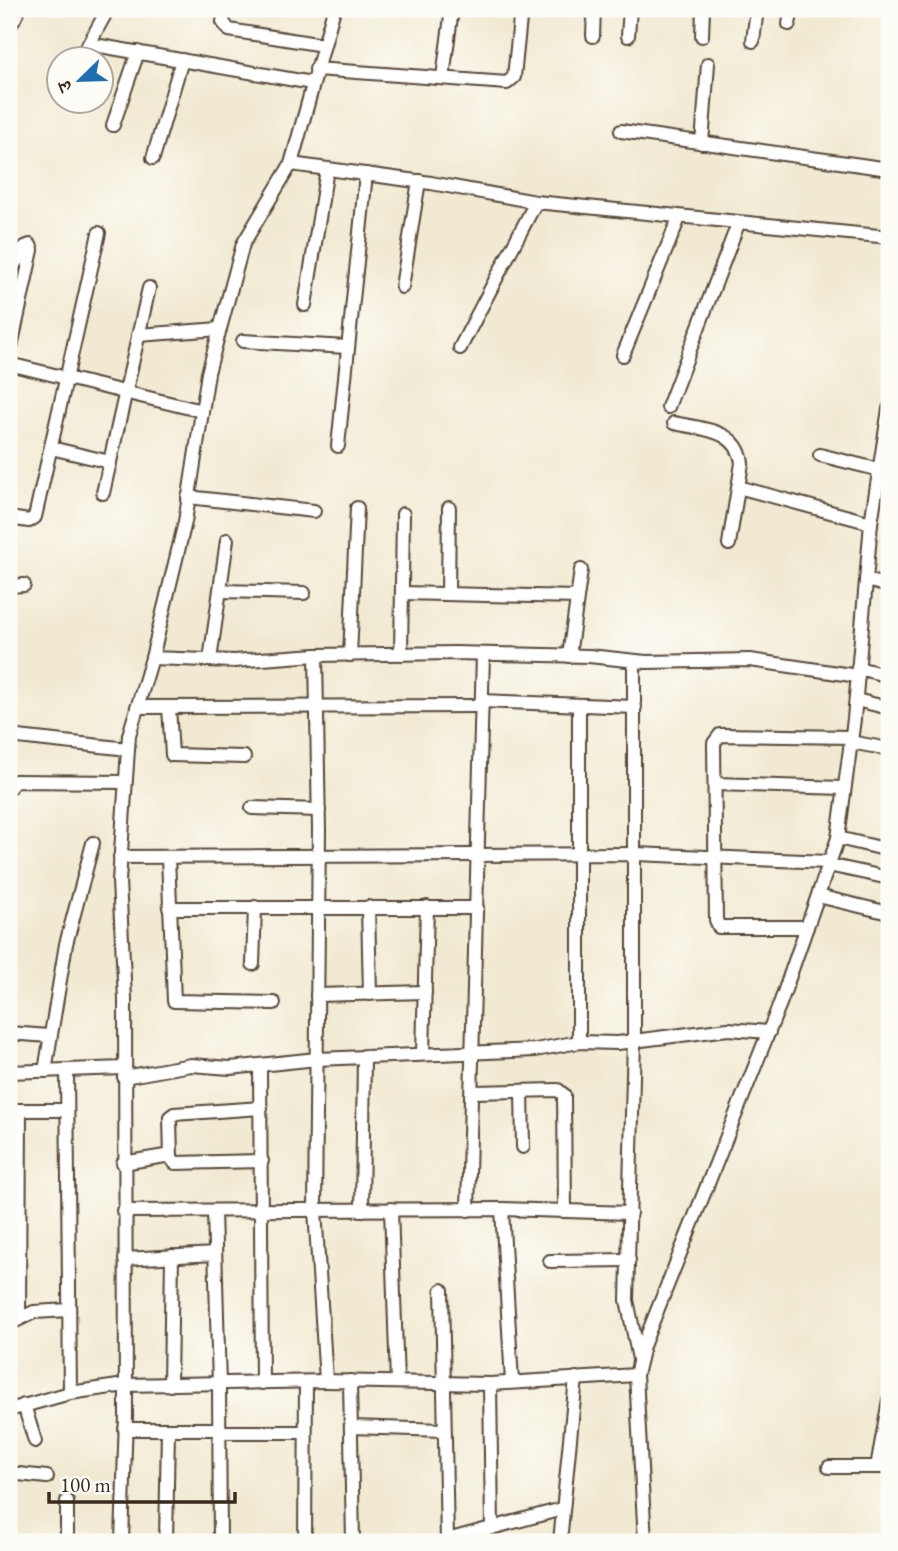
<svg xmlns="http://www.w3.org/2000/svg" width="898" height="1551" viewBox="0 0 898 1551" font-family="'EB Garamond','Noto Serif Devanagari',serif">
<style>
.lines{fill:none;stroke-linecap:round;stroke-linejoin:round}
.minor-casing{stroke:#564739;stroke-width:16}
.minor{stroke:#fff;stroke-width:12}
.rail-casing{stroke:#3b2a1e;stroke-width:6}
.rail{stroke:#fdfcf7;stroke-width:3.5;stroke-dasharray:10;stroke-linecap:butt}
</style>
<rect width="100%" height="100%" fill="#fdfcf7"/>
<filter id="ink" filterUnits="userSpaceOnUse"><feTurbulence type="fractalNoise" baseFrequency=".0143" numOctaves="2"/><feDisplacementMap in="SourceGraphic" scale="14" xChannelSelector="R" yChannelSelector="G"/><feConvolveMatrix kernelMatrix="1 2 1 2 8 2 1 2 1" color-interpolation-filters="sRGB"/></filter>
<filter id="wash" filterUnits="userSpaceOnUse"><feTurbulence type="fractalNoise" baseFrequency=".00686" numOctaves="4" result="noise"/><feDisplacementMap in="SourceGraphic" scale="28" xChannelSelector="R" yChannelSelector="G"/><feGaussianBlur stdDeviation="1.57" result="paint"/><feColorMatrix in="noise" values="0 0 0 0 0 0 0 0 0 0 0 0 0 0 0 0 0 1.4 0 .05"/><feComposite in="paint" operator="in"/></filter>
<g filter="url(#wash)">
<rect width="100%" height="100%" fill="#f1e9d1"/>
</g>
<g filter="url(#ink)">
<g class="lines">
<defs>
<g id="minor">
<path d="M225,9L223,22L229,30L323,45"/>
<path d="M528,9L547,11L552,9"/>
<path d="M789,24L792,9"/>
<path d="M593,36L594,9"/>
<path d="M628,36L630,9"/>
<path d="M702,36L703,9"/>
<path d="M753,41L757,9"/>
<path d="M89,44L312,83"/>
<path d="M80,60L108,9"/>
<path d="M316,69L507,83L514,77L521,9"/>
<path d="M443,77L452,9"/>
<path d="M113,125L138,52"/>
<path d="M621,131L889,169"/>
<path d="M702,143L708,64"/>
<path d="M153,158L182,60"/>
<path d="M291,164L431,183L536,202L889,237"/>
<path d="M9,273L25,247L30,245L32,250L9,356"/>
<path d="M402,287L419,181"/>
<path d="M305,305L327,169"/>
<path d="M138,335L220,329"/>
<path d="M243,341L347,347"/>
<path d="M460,348L536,202"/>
<path d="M623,355L679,218"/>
<path d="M9,364L202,411"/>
<path d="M668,407L738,224"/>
<path d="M674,423C701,429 738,429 742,463L729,544"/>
<path d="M338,446L366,174"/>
<path d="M51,448L110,462"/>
<path d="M820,455L880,470"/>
<path d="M738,487L871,523"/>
<path d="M103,493L149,288"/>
<path d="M188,497L314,511"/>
<path d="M9,518L29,521L35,517L99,233"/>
<path d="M866,580L889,586"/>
<path d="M9,586L24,585"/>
<path d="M220,591L304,593"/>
<path d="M402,593L577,597"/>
<path d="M448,594L449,508"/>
<path d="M401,654L403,514"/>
<path d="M316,655L234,661L152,658L185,522L208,373L243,244L291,164L334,9"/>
<path d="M350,655L357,508"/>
<path d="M569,656L581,570"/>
<path d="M210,660L227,540"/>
<path d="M634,661V1040L627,1300L639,1359"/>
<path d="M858,668L889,676"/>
<path d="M856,700L889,708"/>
<path d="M482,701L635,707"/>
<path d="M579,705V1042"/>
<path d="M137,707L482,706"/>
<path d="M169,707L172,755L244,757"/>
<path d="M9,736L128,749"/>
<path d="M850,742L889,749"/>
<path d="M715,784L844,788"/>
<path d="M9,788L15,781L125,782"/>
<path d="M252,808L319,810"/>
<path d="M838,838L889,850"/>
<path d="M120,857L636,854L829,862"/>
<path d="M168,857L174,1001L274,1003"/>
<path d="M828,865L889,878"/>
<path d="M818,896L889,913"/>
<path d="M368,907L370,994"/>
<path d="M169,908H477"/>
<path d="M807,927H719L716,920L714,743L720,735L851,737"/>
<path d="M253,964L255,907"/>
<path d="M317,995L425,992"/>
<path d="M9,1033L49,1036"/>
<path d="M423,1053L427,907"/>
<path d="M260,1066L262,1383"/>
<path d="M45,1071L66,944L93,843"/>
<path d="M67,1071L70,1393"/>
<path d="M9,1072L124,1068"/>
<path d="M124,1077L191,1065L230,1068L317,1059L535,1050L579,1042L618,1043L728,1029L769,1032"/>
<path d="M522,1091L523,1147"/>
<path d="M473,1092L558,1090L564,1095L565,1211"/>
<path d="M261,1108L174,1114L170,1117L171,1158L175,1163L262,1161"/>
<path d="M9,1110H67"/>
<path d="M123,1163L171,1155"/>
<path d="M391,1209L397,1382"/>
<path d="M502,1209L512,1382"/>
<path d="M362,1210L364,1056"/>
<path d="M468,1210L483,654"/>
<path d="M123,1211L502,1209L630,1213"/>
<path d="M214,1211L219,1385L220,1542"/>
<path d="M125,1259L215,1254"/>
<path d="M550,1261L629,1260"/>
<path d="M442,1290L447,1542"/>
<path d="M19,1318L20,1110"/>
<path d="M9,1324L34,1312L69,1310"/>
<path d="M636,1375L490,1384L326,1381L315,1210L319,831L316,655L455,653L589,656L646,662L750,660L858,676"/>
<path d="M350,1381L353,1542"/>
<path d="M490,1384L492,1528"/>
<path d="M170,1385L172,1256"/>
<path d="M24,1405L35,1441"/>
<path d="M9,1410L70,1393L125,1385L326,1381"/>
<path d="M351,1427L444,1430"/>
<path d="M125,1429H219"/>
<path d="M219,1432H305"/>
<path d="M829,1467H889"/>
<path d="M877,1467L889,1400"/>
<path d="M9,1473L47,1477"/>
<path d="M447,1540L562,1509"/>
<path d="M734,1540L738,1542"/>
<path d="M67,1542V1501"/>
<path d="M122,1542L126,1416L125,999L119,881L129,735L152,658"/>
<path d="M166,1542L168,1429"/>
<path d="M305,1542L306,1382"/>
<path d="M560,1542L576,1378"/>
<path d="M645,1542L636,1375L643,1346L781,1001L838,838L854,719L871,523L889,409"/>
</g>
</defs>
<!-- minor casing -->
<use href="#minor" class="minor-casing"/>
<!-- minor -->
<use href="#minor" class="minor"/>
<defs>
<g id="rail">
<path d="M9,14L12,9"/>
<path d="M9,40L24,9"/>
</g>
</defs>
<!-- rail casing -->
<use href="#rail" class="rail-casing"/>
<!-- rail -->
<use href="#rail" class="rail"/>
</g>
</g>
<!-- margin -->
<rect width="898" height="1551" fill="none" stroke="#fdfcf7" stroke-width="35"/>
<!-- north arrow -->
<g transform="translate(80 80) rotate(247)"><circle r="33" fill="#fdfcf7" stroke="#afa8a0" stroke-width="2"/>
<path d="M0-5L12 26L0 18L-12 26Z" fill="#1f6fb2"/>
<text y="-10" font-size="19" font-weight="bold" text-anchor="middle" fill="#3b2a1e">उ</text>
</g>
<!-- scale -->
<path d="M49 1492v10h186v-10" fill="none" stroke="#3b2a1e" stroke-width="3.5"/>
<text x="60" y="1492" font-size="21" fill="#3b2a1e" stroke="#fdfcf7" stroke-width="5" paint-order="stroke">100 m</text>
</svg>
